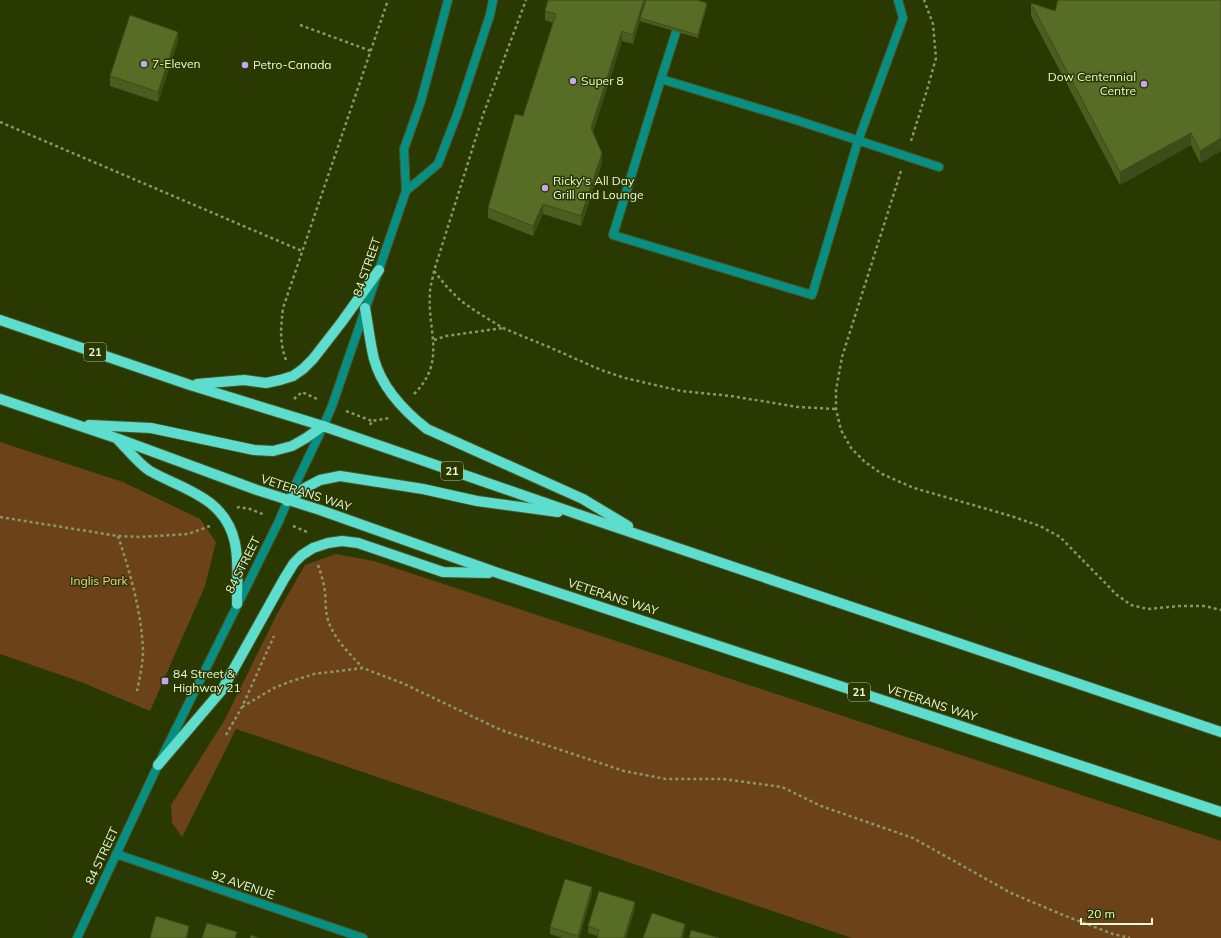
<svg xmlns="http://www.w3.org/2000/svg" width="1221" height="938" viewBox="0 0 1221 938" font-family="Mulish,sans-serif">
<style>
.green{fill:#6c4318}
.lines{fill:none;stroke-linecap:round;stroke-linejoin:round}
.service-casing{stroke:#495724;stroke-width:10}
.minor-casing{stroke:#495724;stroke-width:10}
.tertiary-casing{stroke:#495724;stroke-width:10}
.primary-casing{stroke:#495724;stroke-width:12}
.path{stroke:#89976a;stroke-width:2.5;stroke-dasharray:3 3;stroke-linecap:butt}
.service{stroke:#068f82;stroke-width:8}
.minor{stroke:#068f82;stroke-width:8}
.tertiary{stroke:#068f82;stroke-width:8}
.primary{stroke:#5cddcd;stroke-width:10}
.wall{fill:#4b5d1f}
.shaded-wall{fill:#3d4c19}
.building{fill:#576c24;stroke:#3d4c19}
.poi-dot{fill:#c6a6f0;stroke:#2a3802;stroke-width:1.5}
.labels{text-anchor:middle;stroke-width:3;stroke-linejoin:round;paint-order:stroke}
.shield{fill:#2a3802;stroke:#b2c097;stroke-width:1}
.shield-label{font-size:11px;font-weight:bold;fill:#edfad7}
.poi-label{font-size:12px;fill:#edfad7;stroke:#2a3802;text-anchor:start}
.street-label{font-size:12px;fill:#edfad7;stroke:#2a3802}
.park-label{font-size:12px;fill:#fbcb9f;stroke:#2a3802}
</style>
<rect width="100%" height="100%" fill="#2a3802"/>
<!-- green -->
<g class="green">
<path d="M0,442L123,482L200,519L216,542L205,586L150,711L81,682L0,654Z"/>
<path d="M336,554L374,561L1221,841V938H852L236,729L182,837L172,823L171,805L224,721L277,614L305,565Z"/>
</g>
<g class="lines">
<defs>
<g id="service">
<path d="M676,32L661,79L796,120L939,167"/>
<path d="M661,79L613,235L812,295L858,141L903,18L898,0"/>
</g>
<path id="minor" d="M116,854L363,938"/>
<g id="tertiary">
<path d="M406,191L438,164L458,112L490,15L493,0"/>
<path d="M77,938L158,765L279,521C295,482 316,445 332,406L406,191L404,149L421,101L448,0"/>
</g>
<g id="primary">
<path d="M365,308C368,324 370,343 374,359C382,388 404,411 427,429L583,499L628,526"/>
<path d="M0,320L190,385L323,426L580,515L1221,732"/>
<path d="M197,384L244,380L266,383L280,380L293,376L303,369L313,359L341,323L379,270"/>
<path d="M0,399L116,438L257,490L320,510L498,573L1221,812"/>
<path d="M89,425L151,428L254,450L273,451L292,446L306,438L323,426"/>
<path d="M119,441C127,449 141,466 150,471C184,490 225,497 235,543C239,562 237,584 237,604"/>
<path d="M287,501L305,488L320,480L340,476L423,489L477,501L558,512"/>
<path d="M158,765L222,690L284,579L294,563L302,555L313,548L328,543L342,541L358,543L443,572L489,573"/>
</g>
</defs>
<!-- service casing -->
<use href="#service" class="service-casing"/>
<!-- minor casing -->
<use href="#minor" class="minor-casing"/>
<!-- tertiary casing -->
<use href="#tertiary" class="tertiary-casing"/>
<!-- primary casing -->
<use href="#primary" class="primary-casing"/>
<!-- path -->
<g class="path">
<path d="M300,25L371,51"/>
<path d="M0,122L302,251"/>
<path d="M911,141L927,90L936,58L933,24L924,0"/>
<path d="M901,171L842,357L836,390V409L841,430L851,448L865,462L882,474L914,488L1011,516L1040,526L1060,537L1117,595L1131,605L1148,609L1179,606H1205L1221,610"/>
<path d="M434,271L447,287L461,301L477,312L503,328L522,336L549,347L601,370L625,378L681,391L731,396L798,407L836,409"/>
<path d="M434,340L446,336L503,328"/>
<path d="M286,360C279,341 281,327 283,308L388,0"/>
<path d="M414,394C447,361 427,332 430,292C430,286 433,278 434,271L483,115L526,0"/>
<path d="M294,399L302,392L317,399"/>
<path d="M346,411L372,421"/>
<path d="M370,425L372,421L389,418"/>
<path d="M237,508L239,507L250,509L265,515"/>
<path d="M0,517L118,536L140,537L188,534L210,526"/>
<path d="M293,526L307,532"/>
<path d="M118,536C130,572 141,610 143,649C143,663 140,677 137,691"/>
<path d="M318,565C321,574 324,583 325,592C326,602 325,611 328,620C334,639 349,653 362,667"/>
<path d="M242,707L274,688L289,682L314,674L363,668L402,683L501,730L624,771L666,779H723L782,787L821,806L913,838L1011,893L1063,915L1113,934L1130,938"/>
<path d="M226,735L242,707L274,636"/>
</g>
<!-- service -->
<use href="#service" class="service"/>
<!-- minor -->
<use href="#minor" class="minor"/>
<!-- tertiary -->
<use href="#tertiary" class="tertiary"/>
<!-- primary -->
<use href="#primary" class="primary"/>
</g>
<!-- wall -->
<g class="wall">
<path d="M1221,0V151L1200,163L1191,145L1120,185L1031,16V3L1055,11Z"/>
<path d="M707,6L698,38L640,21L633,44L622,41L593,132L602,163L581,226L543,214L533,236L488,218V208L523,116L553,23L545,20V11Z"/>
<path d="M178,41L158,102L110,86V76Z"/>
<path d="M592,894L579,938H562L550,934V927Z"/>
<path d="M635,908L626,938H597V936L588,933V926Z"/>
</g>
<!-- shaded-wall -->
<g class="shaded-wall">
<path d="M644,0H647L640,18V21L633,44V35Z"/>
<path d="M707,3V6L698,38V35Z"/>
<path d="M622,31V41L591,138V128Z"/>
<path d="M178,32V41L158,102V92Z"/>
<path d="M1191,133V145L1120,185V172Z"/>
<path d="M1221,138V151L1200,163V151Z"/>
<path d="M602,153V163L581,226V216Z"/>
<path d="M543,204V214L533,236V226Z"/>
<path d="M592,887V894L579,938H578V936Z"/>
<path d="M635,902V908L626,938H624Z"/>
<path d="M685,924V931L683,938H681Z"/>
<path d="M189,926V932L187,938H186Z"/>
</g>
<!-- building -->
<g class="building">
<path d="M548,0H644L633,35L622,31L591,128L602,153L581,216L543,204L533,226L488,208L515,114L523,116L556,14L545,11Z"/>
<path d="M646,0H697L707,3L698,35L640,18Z"/>
<path d="M1058,0H1221V138L1200,151L1191,133L1120,172L1031,3L1055,11Z"/>
<path d="M130,15L178,32L158,92L110,76Z"/>
<path d="M565,879L592,887L578,936L550,927Z"/>
<path d="M599,891L635,902L624,938H597L599,930L588,926Z"/>
<path d="M652,913L685,924L681,938H643Z"/>
<path d="M156,916L189,926L186,938H150Z"/>
<path d="M207,923L237,932L235,938H202Z"/>
<path d="M691,930L719,938H689Z"/>
<path d="M251,935L259,938H250Z"/>
</g>
<!-- markers -->
<g class="poi-dot">
<circle cx="144" cy="64" r="4"/>
<circle cx="245" cy="65" r="4"/>
<circle cx="573" cy="81" r="4"/>
<circle cx="1144" cy="84" r="4"/>
<circle cx="545" cy="188" r="4"/>
<rect x="161" y="677" width="8" height="8" rx="2"/>
</g>
<g class="labels">
<!-- shield labels -->
<g class="shield">
<rect x="84" y="343" width="22" height="18" rx="3"/>
<rect x="441" y="462" width="22" height="18" rx="3"/>
<rect x="848" y="683" width="22" height="18" rx="3"/>
</g>
<g class="shield-label">
<text x="95" y="356">21</text>
<text x="452" y="475">21</text>
<text x="859" y="696">21</text>
</g>
<!-- poi labels -->
<g class="poi-label">
<text x="152" y="68">7-Eleven</text>
<text x="253" y="69">Petro-Canada</text>
<text x="1136" y="81" text-anchor="end">Dow Centennial<tspan x="1136" dy="14">Centre</tspan></text>
<text x="581" y="85">Super 8</text>
<text x="553" y="185">Ricky's All Day<tspan x="553" dy="14">Grill and Lounge</tspan></text>
<text x="173" y="678">84 Street &amp;<tspan x="173" dy="14">Highway 21</tspan></text>
</g>
<!-- street labels -->
<g class="street-label">
<text transform="translate(367 267) rotate(-71)" y="4">84 STREET</text>
<text transform="translate(306 493) rotate(18)" y="4">VETERANS WAY</text>
<text transform="translate(243 565) rotate(-63)" y="4">84 STREET</text>
<text transform="translate(613 597) rotate(18)" y="4">VETERANS WAY</text>
<text transform="translate(932 703) rotate(18)" y="4">VETERANS WAY</text>
<text transform="translate(102 856) rotate(-65)" y="4">84 STREET</text>
<text transform="translate(243 885) rotate(19)" y="4">92 AVENUE</text>
</g>
<!-- park labels -->
<g class="park-label">
<text x="99" y="585">Inglis Park</text>
</g>
</g>
<!-- scale -->
<path d="M1081 918v6h71v-6" fill="none" stroke="#edfad7" stroke-width="2"/>
<text x="1087" y="918" font-size="12" fill="#edfad7" stroke="#2a3802" stroke-width="3" paint-order="stroke">20 m</text>
</svg>
